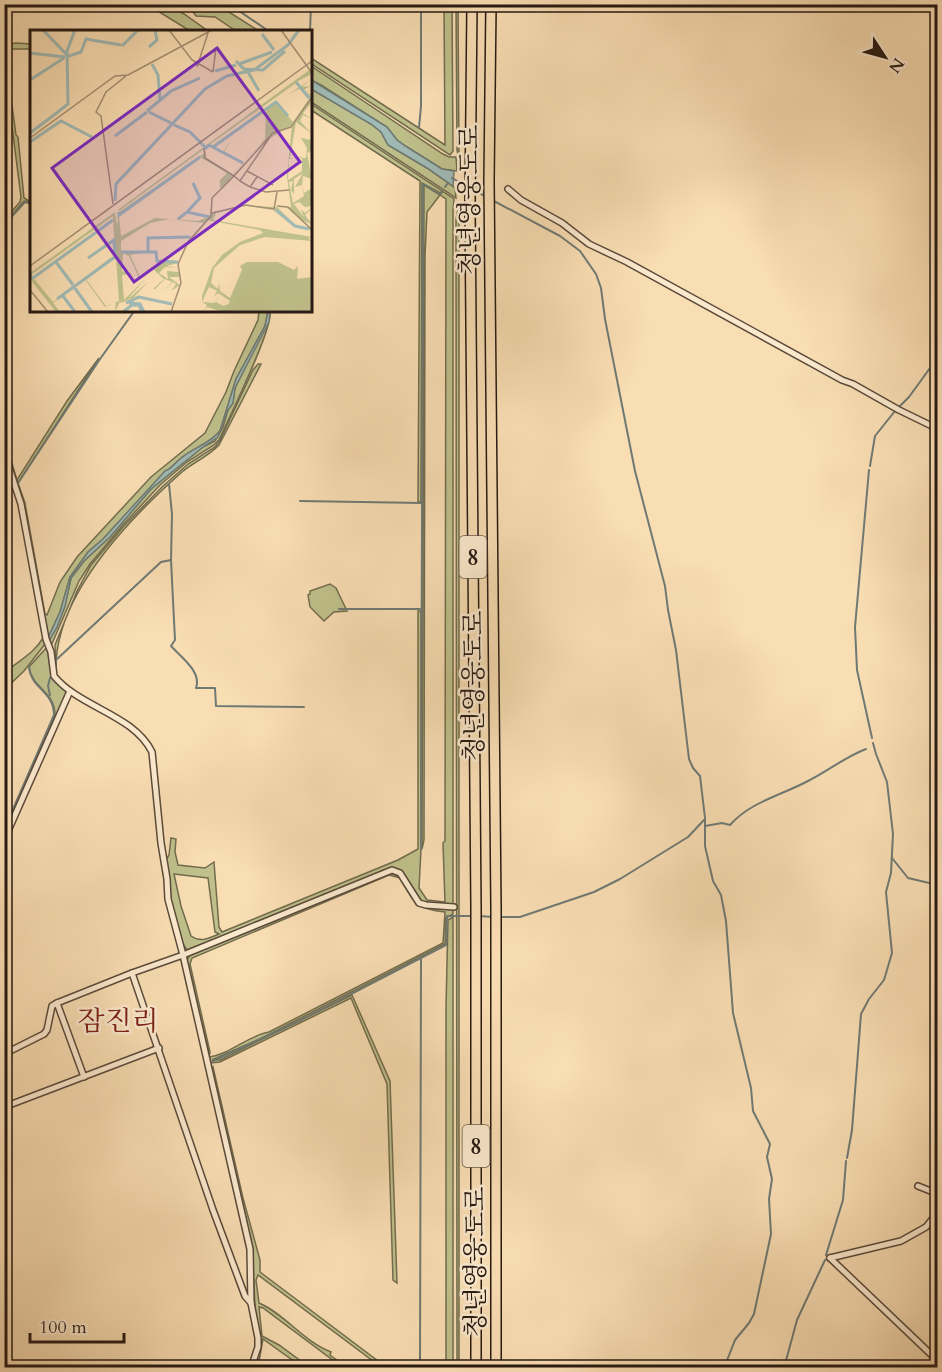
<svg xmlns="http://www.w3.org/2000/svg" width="942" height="1372" viewBox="0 0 942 1372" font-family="Cardo,'Noto Serif KR',serif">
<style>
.green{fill:#bfc08b;stroke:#726c4e;stroke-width:1.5;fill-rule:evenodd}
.water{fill:#a0bab5;stroke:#6f7a74;stroke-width:1.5}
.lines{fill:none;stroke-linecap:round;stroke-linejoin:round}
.stream{stroke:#6f7a74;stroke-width:2}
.street-casing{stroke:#5b4a3a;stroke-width:8}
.highway-casing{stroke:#261912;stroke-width:12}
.street{stroke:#fbe9ce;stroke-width:5}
.highway{stroke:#f9ddb3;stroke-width:9}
.labels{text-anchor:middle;stroke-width:5;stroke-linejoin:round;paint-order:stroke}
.shield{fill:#fbe9ce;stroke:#66574a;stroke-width:1.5}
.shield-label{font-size:24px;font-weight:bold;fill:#261912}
.street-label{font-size:26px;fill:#261912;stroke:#fbe9ce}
.quarter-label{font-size:28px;fill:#7a1f14;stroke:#fbe9ce}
.inset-river{fill:none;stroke:#a0bab5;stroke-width:3}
.inset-road{fill:none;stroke:#a58f73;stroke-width:1.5}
.view{fill:#7b2cbf;fill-opacity:0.15;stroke:#7b2cbf;stroke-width:3}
.inset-edge{fill:none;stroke:#261912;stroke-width:3}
</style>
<rect width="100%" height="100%" fill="#f9ddb3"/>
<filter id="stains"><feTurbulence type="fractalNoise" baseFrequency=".00333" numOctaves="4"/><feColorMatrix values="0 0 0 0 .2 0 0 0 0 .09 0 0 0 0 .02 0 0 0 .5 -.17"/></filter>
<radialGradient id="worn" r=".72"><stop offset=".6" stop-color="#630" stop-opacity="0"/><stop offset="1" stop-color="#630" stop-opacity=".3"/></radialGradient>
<!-- green -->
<g class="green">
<path d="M148,5H168L184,14L208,31H190Z"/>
<path d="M188,5H218L259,31H236L215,17L196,16Z"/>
<path d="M444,5H452L453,151L450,155L310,63L311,58L445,145Z"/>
<path d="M456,5H458L459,159L457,150Z"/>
<path d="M16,43L31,44V49H11L5,54L16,135L18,137L24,198L31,202L24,201L5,223V219L20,202L21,197L4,64L5,45Z"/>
<path d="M311,66L443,154L449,157H456L457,171L442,169L407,147L397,140L387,127L321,85L313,81L311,82Z"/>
<path d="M313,90L371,124L381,132L388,145L427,168L455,188L456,198L311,102L310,91Z"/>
<path d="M311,104L454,199L453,210V906L422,902L402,871L393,868L187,950C170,928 168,888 166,860L169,855L171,838L176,839L175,852L178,865L205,868L214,862L219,927L222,932L398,860L418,849V611H421V849L419,888L427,900L445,902L443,843L445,841L446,199L440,195L427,212L425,256L424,840L422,849L424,185L440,195L443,191L440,193L422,183L421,502H418L420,181L311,110ZM174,874L208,878L215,932L219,934C209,938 201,943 191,936L181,906Z"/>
<path d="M459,203V1367L457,1368L456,220Z"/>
<path d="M259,311H268L265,326L236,379L220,431C210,444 192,448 180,459C174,464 171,469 165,472L103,539L88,552L70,577L60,612L48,638L17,488L5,446L4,437L17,480L67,401L99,358L18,483L25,503L45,614L47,615L60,582L77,557L151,477L205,433L226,392L234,371L258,320Z"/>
<path d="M270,311C274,327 229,418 219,440L214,445L187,462L160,485L122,526L90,564L79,581L51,646L49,641L57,627L65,606L71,578L84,561L110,537L151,489L203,447L215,441L223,427L228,410L233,403L235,388L270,316Z"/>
<path d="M258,364H261L219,445C209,456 194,462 182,472C129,519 53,596 56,672L55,645L77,591L91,565L123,527L162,487L188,464L215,447L220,440L253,370Z"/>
<path d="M330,584L336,588L347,611L334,612L324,621L310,607L308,595L310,594V591Z"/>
<path d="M43,638L45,644L24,671L5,689L4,674C17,661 33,655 43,638Z"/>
<path d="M47,647L52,677L67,692L5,836V832L55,715C55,691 32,689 29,667Z"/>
<path d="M390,873L399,876L418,903L453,908V914L446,918L445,944L262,1038L212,1060H220L352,995L390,1081L397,1283L393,1280L387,1084L351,998L220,1062L211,1063L187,961L190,954ZM389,875L400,878C415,903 414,908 445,912L443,943L269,1032C247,1036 231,1054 209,1057L210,1052L190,964L192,958Z"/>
<path d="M453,917V1367L446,1368V1007L448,920Z"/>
<path d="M213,1067L243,1198L260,1260V1272L386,1367H381L258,1275L256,1280L259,1303C285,1314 304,1342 331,1352L330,1355L346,1367H342L263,1308L259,1307L262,1336L279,1345L309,1367H302L263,1339L259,1361L268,1367L260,1366L253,1367L258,1353L251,1240L211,1071Z"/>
</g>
<!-- water -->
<g class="water">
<path d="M313,81L387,127L397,140L407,147L442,169L454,171L453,186L427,168L388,145L381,132L371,124L313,90H311V82Z"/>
<path d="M268,311H270L269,322L235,388L233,403L228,410L218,437L203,447L151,489L110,537L84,561L71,578L65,606L57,627L49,641L48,638L60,612L70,577L88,552L103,539L165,471C171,469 174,464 180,459C192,448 210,444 220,431L236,379L265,326Z"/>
</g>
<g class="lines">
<!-- stream -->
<g class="stream">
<path d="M229,4L270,32"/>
<path d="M310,32L311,4"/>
<path d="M419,128L421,106V4"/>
<path d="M452,178L468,187"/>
<path d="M445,187L448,183"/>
<path d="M473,190L487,197"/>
<path d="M492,200L560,236L580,251L596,274L601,288L605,319L635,471L665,586L668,610L676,650L689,759L693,768L700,776L705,818V846L713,881L721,895L726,921L733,1013L751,1088L753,1111L770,1144L767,1157L772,1179L769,1199L771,1234L754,1314L749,1323L735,1340L724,1368"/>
<path d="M4,225L25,202L32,204"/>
<path d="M899,407L909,397L938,357"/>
<path d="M870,466L875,436L895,411"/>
<path d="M869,470L855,627L857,670L872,738"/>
<path d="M18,483L100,359L135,310"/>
<path d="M300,501L422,503"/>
<path d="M171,560L175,640L171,646C181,657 202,672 196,688H215L216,706L304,707"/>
<path d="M339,609H420"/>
<path d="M56,672V660L161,562L171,560L172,514L169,484"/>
<path d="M50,695L48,686L50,678"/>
<path d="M705,826L722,823L730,825C750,802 782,795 808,781C828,771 845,757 866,749"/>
<path d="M4,830L54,715C54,691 31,689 29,667"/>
<path d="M421,849L423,184L440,194L442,191"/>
<path d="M892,858L908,878L938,885"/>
<path d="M478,916L494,917"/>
<path d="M499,917H520L594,892L620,879L688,837L704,820"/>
<path d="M213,1061L297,1022L446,945L447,916H473"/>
<path d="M847,1158L852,1130L861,1014L869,999L884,980L892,953L886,892L891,873L893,834L887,782L876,754L873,743"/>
<path d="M826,1255L843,1200L846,1161"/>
<path d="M420,1368L421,959"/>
<path d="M784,1368L797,1320L825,1260"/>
</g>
<defs>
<g id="street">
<path d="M508,189L521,200L562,223L589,244L627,262L842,380L853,384L899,410L938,429"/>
<path d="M4,452L21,504L46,639L51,652L54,676C80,708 133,714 152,752L161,843L167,879L168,899L183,955L132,973L213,1210L245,1296L251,1303"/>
<path d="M4,840L70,691"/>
<path d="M4,1054L44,1034L47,1030L52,1006L57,1003"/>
<path d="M84,1077L57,1003L132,973"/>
<path d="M4,1107L159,1048"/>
<path d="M918,1186L938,1194"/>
<path d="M830,1258L938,1361"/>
<path d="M830,1258L901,1241L926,1227L938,1212"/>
<path d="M251,1368L258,1347V1338L251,1303L250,1249L183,955L392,870L400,873L419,903L426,905L454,907"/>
</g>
<g id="highway">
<path d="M472,4L470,206L476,908V1368"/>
<path d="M491,4L489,181L496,908V1368"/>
</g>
</defs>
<!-- street casing -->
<use href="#street" class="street-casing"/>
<!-- highway casing -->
<use href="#highway" class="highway-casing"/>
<!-- street -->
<use href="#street" class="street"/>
<!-- highway -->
<use href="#highway" class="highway"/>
</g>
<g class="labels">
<!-- shield labels -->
<g class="shield">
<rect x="459.5" y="536" width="27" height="42" rx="4.5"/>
<rect x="462.5" y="1125" width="27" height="42" rx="4.5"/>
</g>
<g class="shield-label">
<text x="473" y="565">8</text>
<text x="476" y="1154">8</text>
</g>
<!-- street labels -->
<g class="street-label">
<text transform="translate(469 200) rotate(-90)" y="9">청년영웅도로</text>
<text transform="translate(473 686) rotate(-90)" y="9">청년영웅도로</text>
<text transform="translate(475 1262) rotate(-90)" y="9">청년영웅도로</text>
</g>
<!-- quarter labels -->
<g class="quarter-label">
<text x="118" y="1030">잠진리</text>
</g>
</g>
<!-- overview -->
<g transform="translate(30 30)">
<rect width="282" height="282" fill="#f9ddb3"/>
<path d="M282,38V44L266,52L270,57L280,50L272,57L280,56L274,60L275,63L282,58L276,63L281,64L278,66L282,65V72L273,83L282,89L273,85L270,91L282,104L266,92L260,128H276L277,118L271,108L282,110V121L277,123L282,149L273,146L272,155L274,163L282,158V176L275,177L269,172L264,174L274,187L271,179L275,183L277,181L282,178L275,185L282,194L273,191L278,195L282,200L265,196L243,180L217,176L247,177L265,195L280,198L257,178H248L261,177L257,146L262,95L232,113L194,156L190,158V150L197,143L170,127L89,186L91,206L125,188L168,191L180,186L181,177V185L182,183L216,176L186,183L183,190L282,207L278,208L282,211L235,207L210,215L184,238L181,253L188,259L189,253L190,261L200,268L212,240L210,236L217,232H248L264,240L268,236L267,249L282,247V282H193L177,277L174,282L177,275L172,272V266L182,238L192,225L210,212L233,203L230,200L177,190L158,212L148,233L136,236L148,238L135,237L129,243L138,249L137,241L149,242L151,251L149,247H139L150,255L141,261L146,254L143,252L134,261L142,252L135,249L125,259H123L134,249L124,240L131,232H126L109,248L99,226L93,223L92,241L103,244L92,245L94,270L115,249L97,270L118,252L104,267L111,265L90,273L91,269L85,282L86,272L75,277L54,248L23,273L30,282H26L0,249V243L85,182L87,196L89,179ZM266,53L269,57L258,65L270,58L279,69L263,92L246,72L223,88L236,81L235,109L214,133L194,122L201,110L224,91L201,110L193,122L179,115ZM179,116L205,129L213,134L203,145L176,128L175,118ZM174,119L175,123L89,182V181ZM272,127V141L258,150L259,129ZM273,143L265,157L272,155L274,166L263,173L259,152L263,151L261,160L264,164V149ZM83,186L85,227L23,272L1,245ZM139,189L174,193L161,207L139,208H160L148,233L126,231V222V232L110,247L100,225L111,223L91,222V211L120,193ZM80,228H86L89,271L76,276L55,248ZM179,257L187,261L184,267L188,263L200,271L199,274L193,276L186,272L189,265L185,273L172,272Z" fill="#bfc08b" fill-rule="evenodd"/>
<path class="inset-river" d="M13,0L37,25M232,4L244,20M92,16L108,0M119,17L127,10L125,0M0,23L35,27M36,27L51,22L56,9L91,15M206,31L214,39L233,40L255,21M122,34L128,45L130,69M209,34L242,22M185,41L206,35M218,42L229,61M0,50L34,28M266,52L279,68M117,81L141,61L170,48M119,82L141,93M24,85L38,74L37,21L45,0M144,95L160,102L176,118L179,115L213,133M0,103L24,85M85,106L117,82M0,112L31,91L62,107M183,117L246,72L258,86M85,171L86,154L175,59L197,46L224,40L258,15L269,0M246,180L265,196L279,199M89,182V185L170,127M157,182L170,168L163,153M148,189L157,182L180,187M118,221V208L160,207M91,222H126L127,231L148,232M26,232L43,255M0,246L3,248L83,190M44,257L62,282M33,266L45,282M27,269L85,227L84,210L58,228M96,273L109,267L142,274M99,273L110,274L114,282M93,282L102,275H109L112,282"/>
<path class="inset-road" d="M139,0L162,30L183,42M251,0L282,43M167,37L178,3M183,42L186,17M0,108L85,46L98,45L182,0M174,118L175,128L204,146L243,103L261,97L282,67M217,141L243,155M210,151L220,157L227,147M220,157L236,162L259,160M83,174L71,86L66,82L76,62L96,46M247,176L258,177L282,200M182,183L216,175L244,179L247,162M0,236L282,31M0,260L18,282M141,282L151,253L148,234L158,212L181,186L182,168L204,146L210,151L240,107"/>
<path class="view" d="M187,18L270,132L104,252L22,138Z"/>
<rect width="282" height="282" class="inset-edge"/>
</g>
<!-- margin -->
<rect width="942" height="1372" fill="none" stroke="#f9ddb3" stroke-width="24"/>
<rect x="6" y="6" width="930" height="1360" fill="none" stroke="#261912" stroke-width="3"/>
<rect x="12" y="12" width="918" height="1348" fill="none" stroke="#261912" stroke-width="1.5"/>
<!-- north arrow -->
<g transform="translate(885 57) rotate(126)" stroke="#fbe9ce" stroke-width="4.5" paint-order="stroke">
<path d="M0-4.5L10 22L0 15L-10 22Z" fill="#261912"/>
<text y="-9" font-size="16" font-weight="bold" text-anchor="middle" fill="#261912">N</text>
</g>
<!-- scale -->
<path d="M30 1333v9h94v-9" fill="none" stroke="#261912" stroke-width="3"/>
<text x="39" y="1333" font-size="18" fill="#261912" stroke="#fbe9ce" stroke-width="4.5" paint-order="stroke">100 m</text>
<rect width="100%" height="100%" filter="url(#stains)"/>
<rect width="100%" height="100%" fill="url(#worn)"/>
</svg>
